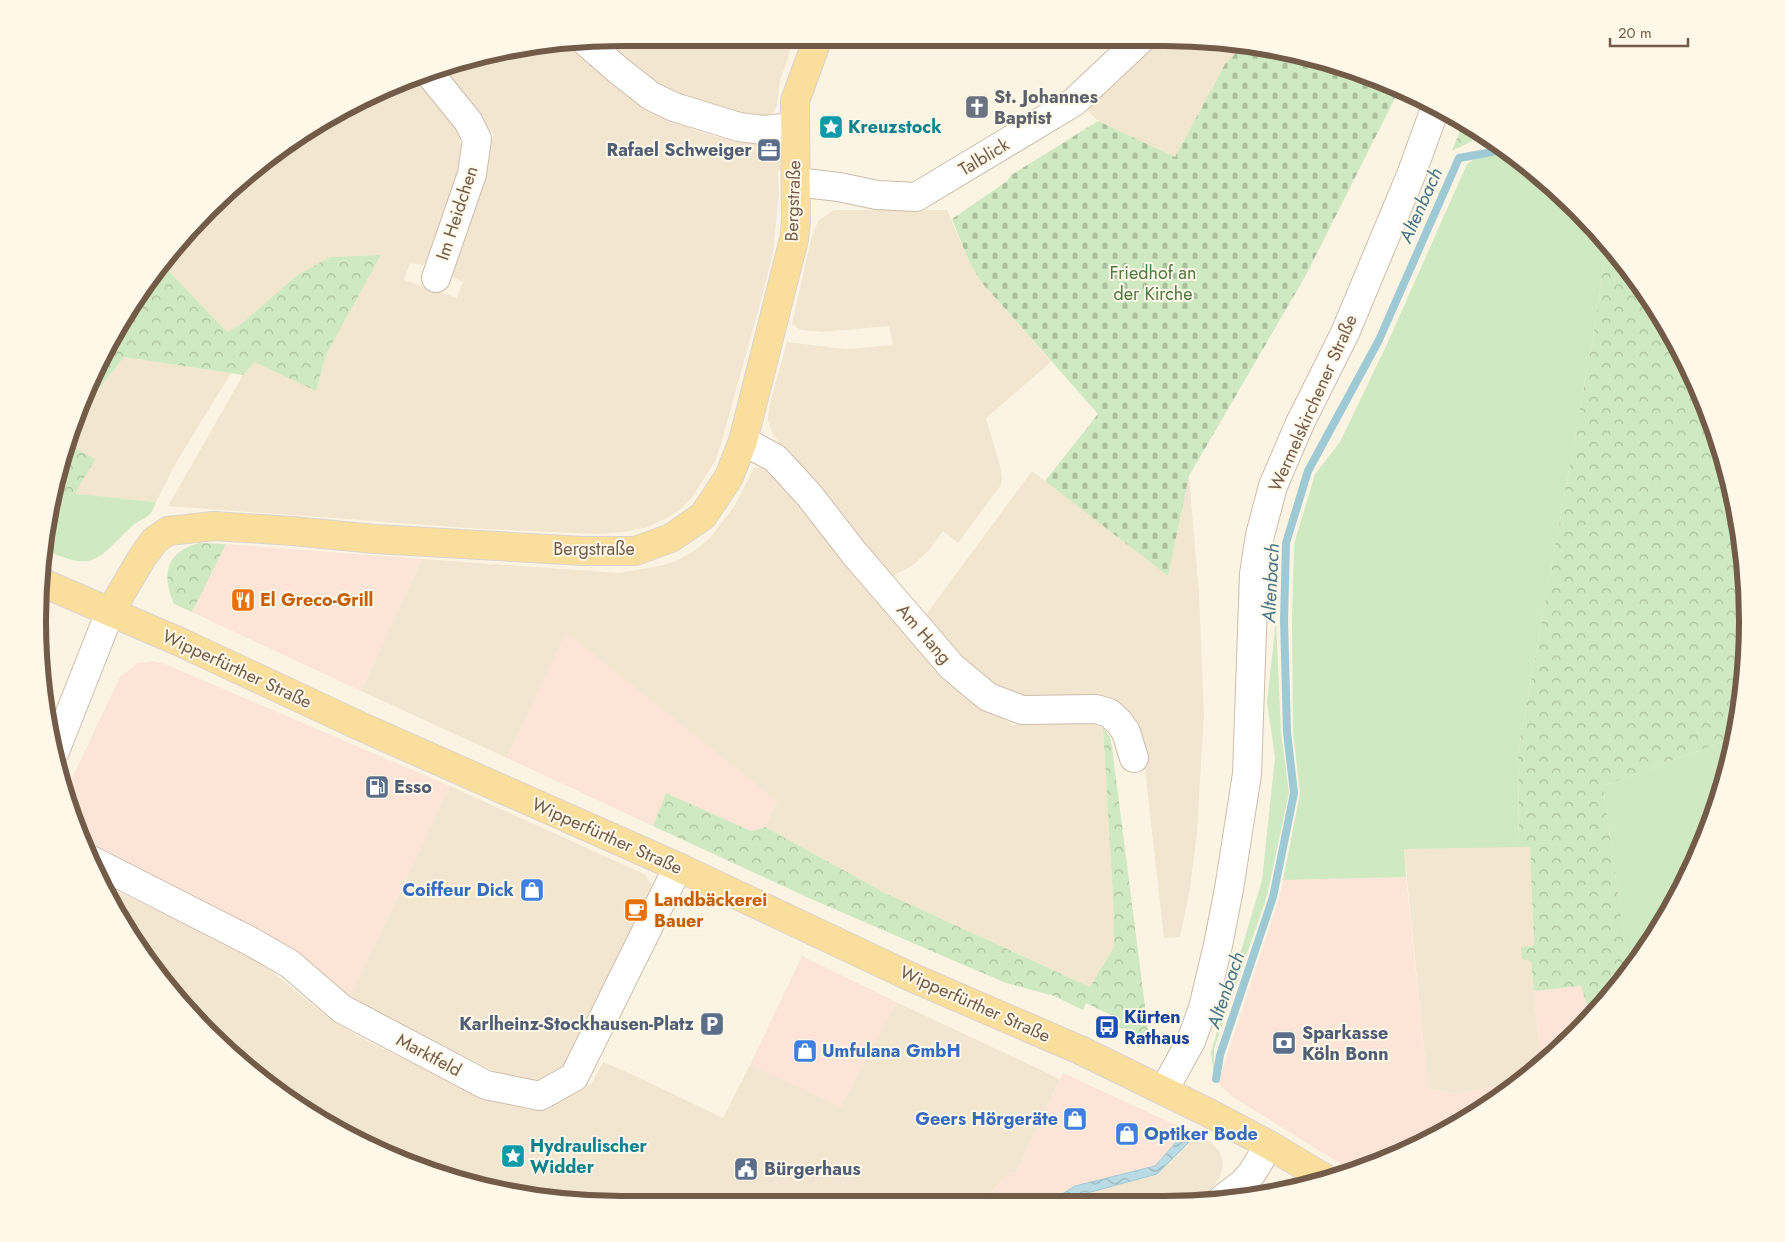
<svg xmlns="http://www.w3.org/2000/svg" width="1785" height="1242" viewBox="0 0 1785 1242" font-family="Jost,sans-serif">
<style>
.residential{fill:#f3e6d1}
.commercial{fill:#fce4d7}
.grass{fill:#cfe9c2}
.forest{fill:url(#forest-crowns)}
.cemetery{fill:url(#cemetery-stones)}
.water{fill:url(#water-waves);stroke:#9ecad6}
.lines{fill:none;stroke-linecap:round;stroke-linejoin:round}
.stream{stroke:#9ecad6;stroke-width:8}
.minor-casing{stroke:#cdbcaa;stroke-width:30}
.major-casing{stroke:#dbd4d0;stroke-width:30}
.minor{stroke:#fff;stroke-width:28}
.major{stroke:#fade9c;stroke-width:28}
.labels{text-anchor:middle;stroke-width:4;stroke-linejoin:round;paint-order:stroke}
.worship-label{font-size:18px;font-weight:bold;fill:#5b616d;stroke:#fff8e9;text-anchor:start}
.culture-label{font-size:18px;font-weight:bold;fill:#0d838f;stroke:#fff8e9;text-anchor:start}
.service-label{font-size:18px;font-weight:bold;fill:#4e5e75;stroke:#fff8e9;text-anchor:start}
.street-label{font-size:18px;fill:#735b49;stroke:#fff8e9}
.park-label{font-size:18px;fill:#4e7942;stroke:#fff8e9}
.food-label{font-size:18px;font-weight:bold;fill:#c56008;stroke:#fff8e9;text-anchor:start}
.shop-label{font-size:18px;font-weight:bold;fill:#366cbe;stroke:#fff8e9;text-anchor:end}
.transit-label{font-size:18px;font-weight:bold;fill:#164399;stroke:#fff8e9;text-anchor:start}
.water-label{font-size:19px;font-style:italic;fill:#437686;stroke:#fff8e9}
.rim{fill:none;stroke:#735b49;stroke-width:6}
</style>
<defs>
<pattern id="forest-crowns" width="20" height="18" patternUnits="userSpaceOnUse" patternTransform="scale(1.25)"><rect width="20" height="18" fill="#cfe9c2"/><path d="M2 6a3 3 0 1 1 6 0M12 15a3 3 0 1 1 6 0" fill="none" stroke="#acc0a0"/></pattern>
<pattern id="cemetery-stones" width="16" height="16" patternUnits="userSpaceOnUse" patternTransform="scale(1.25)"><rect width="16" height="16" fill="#cfe9c2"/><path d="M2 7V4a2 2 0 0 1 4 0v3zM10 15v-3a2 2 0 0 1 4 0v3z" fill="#acc0a0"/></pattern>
<pattern id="water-waves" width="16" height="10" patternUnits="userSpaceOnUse" patternTransform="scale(1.25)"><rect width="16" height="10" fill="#b8dbe5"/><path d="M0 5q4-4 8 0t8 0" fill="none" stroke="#9ab5bc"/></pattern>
</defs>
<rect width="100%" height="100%" fill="#fcf4e3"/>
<!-- residential -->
<g class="residential">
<path d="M621,38H793L788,59L780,80L777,105L773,113L764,116L715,108L676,94L649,78L604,40Z"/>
<path d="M1162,38L1244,45L1225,64L1175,157L1098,121L1087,110Z"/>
<path d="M572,44L597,68L660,113L699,132L742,143H774L776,158H780L781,170L778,171L779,193L773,253L761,300L721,444L715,461L693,496L681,509L665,519L645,528L623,532L596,534L467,528L168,506L243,375L255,362L316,390L326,355L381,255L330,257L296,276L240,325L227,332L161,263L182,236L297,136L363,98L417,77L457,129L461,146L462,163L428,262L423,265L410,263L404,280L457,298L463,282L453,277L449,271L450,264L494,134L438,70L470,57Z"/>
<path d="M834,210H947L970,264L983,284L1051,362L986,418L1000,466L1002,478L1001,485L958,543L943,531L929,550L912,566L887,579L860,548L772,433L768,420L769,407L787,342L846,349L893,345L889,326L823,332L801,330L792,324L811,239L818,221Z"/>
<path d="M124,357L231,373L177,461L156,502L75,494L94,460L69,445L77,417Z"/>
<path d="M754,468H763L770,471L972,701L1013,725L1034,722L1092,723L1103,728L1113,897L1114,947L1090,987L885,893L765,827L777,801L566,633L507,758L361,691L422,559L619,573L664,565L676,561L694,551L710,538L735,505Z"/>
<path d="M1032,471L1168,576L1189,476L1199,594L1204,714L1197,832L1190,889L1180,937L1164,938L1142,743L1104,698L1088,695L1037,697L1021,696L1009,691L986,679L969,665L922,620Z"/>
<path d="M450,786L642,873L646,875L651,884L650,899L576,1065L526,1087L349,999Z"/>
<path d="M1530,846L1534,946L1521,947L1531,961L1541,1065L1515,1082L1457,1094L1428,1089L1404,849Z"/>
<path d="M101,884L228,944L260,962L329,1018L363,1039L480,1096L530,1110L591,1084L603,1062L629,1073L723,1118L750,1065L841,1106L896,1002L1060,1079L1016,1173L1010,1172L982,1201L583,1203L470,1185L363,1144L266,1084L182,1006Z"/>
<path d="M1196,1135L1211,1142L1219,1151L1223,1162L1221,1175L1213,1187L1200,1200H1074L1087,1193L1157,1174Z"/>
</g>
<!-- commercial -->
<g class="commercial">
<path d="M226,544L422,559L361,691L192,612Z"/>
<path d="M566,632L777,801L765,827L751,831L666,793L653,826L507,758Z"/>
<path d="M153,661L165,664L450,786L349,999L278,941L261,930L83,844L68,808L65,793L120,677L138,663Z"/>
<path d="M1406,877L1428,1089L1457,1094L1515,1082L1422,1144L1354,1172L1233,1097L1218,1083L1279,899L1283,880Z"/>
<path d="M802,956L896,1002L841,1107L750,1065Z"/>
<path d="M1581,986L1590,1015L1549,1059L1541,1065L1534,991Z"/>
<path d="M1063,1073L1187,1130L1155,1166L1075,1186L1051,1201H982L1010,1172L1016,1173Z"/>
</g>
<!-- grass -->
<g class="grass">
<path d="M1498,144L1519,158L1602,236L1607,242L1594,332L1518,753L1519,847L1404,849L1406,877L1283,880L1300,793L1293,732L1292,619L1294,544L1315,474L1340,442L1387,344L1467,164Z"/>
<path d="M57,492L156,502C154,506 153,511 151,513C146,519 137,521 132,526C95,562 94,572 43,549Z"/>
<path d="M1276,620L1281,732L1289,793L1267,896L1214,1049V1075L1211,1052L1262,880L1275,757L1267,702Z"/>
<path d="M1733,738L1728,772L1687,879L1634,965L1628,967L1603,786Z"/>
</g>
<!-- forest -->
<g class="forest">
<path d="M1464,121L1484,135L1452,151Z"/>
<path d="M1607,242L1669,329L1716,433L1742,545L1746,659L1733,738L1603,786L1628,966L1634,965L1627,976L1590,1015L1581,986L1534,991L1531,961L1522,959L1521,947L1534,946L1530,847H1519L1518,753L1594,332Z"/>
<path d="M381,255L326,355L316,391L255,362L243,375L124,357L77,417L82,397L136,297L161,263L227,332L240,325L296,276L330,257Z"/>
<path d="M69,445L95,459L75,494L57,492Z"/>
<path d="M199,543L226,544L192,612L174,604C161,574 166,552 199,543Z"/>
<path d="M1103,728L1110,737L1112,747L1148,1030L1147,1039L1119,1027L1121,1020L1086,1003L1083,1010L1054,996L1006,983L936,953L811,899L653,826L666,793L751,831L765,827L885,893L1090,987L1114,947L1113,897Z"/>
</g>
<!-- cemetery -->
<path class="cemetery" d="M1244,45L1278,49L1387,82L1400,88L1306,275L1189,476L1168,576L1045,481L1098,414L983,284L970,264L952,219L1007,181L1011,175L1098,121L1175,157L1225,64Z"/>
<!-- water -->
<path class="water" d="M1187,1130L1196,1135L1157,1174L1087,1193L1074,1200L1051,1201L1075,1186L1155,1166Z"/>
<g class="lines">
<!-- stream -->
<path class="stream" d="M1216,1079L1220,1055L1273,897L1294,793L1287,732L1284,620L1286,543L1308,471L1379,340L1459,158L1492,152L1495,142"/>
<defs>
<g id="minor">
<path d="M586,42L618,70L651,96L674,107L739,127L763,130L794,127"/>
<path d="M429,73L468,121L477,139L472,174L436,278"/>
<path d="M796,182L839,187L877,195L916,197L1074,102L1142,38"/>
<path d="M743,441L775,458L809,495L854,553L952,667L988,697L1022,710L1096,709L1109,713L1119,722L1126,732L1134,758"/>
<path d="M55,751L110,612"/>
<path d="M89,859L250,941L290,964L342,1009L486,1085L540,1096L574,1077L678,867"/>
<path d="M1164,1090L1191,1041L1203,1008L1218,945L1229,889L1247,774L1254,574L1260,535L1273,486L1300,423L1345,333L1411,175L1436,106"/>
<path d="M1221,1200L1243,1183L1252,1173L1269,1145"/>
</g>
<g id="major">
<path d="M43,583L180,642L362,727L678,867L911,977L1080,1050L1209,1113L1271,1146L1326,1179"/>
<path d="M110,612L143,556L155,540L168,531L214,526L292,531L375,539L583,551H635L671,538L703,516L729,477L743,441L794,239L796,222L795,101L818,38"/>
</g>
</defs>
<!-- minor casing -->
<use href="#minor" class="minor-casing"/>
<!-- major casing -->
<use href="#major" class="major-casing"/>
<!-- minor -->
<use href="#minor" class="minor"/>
<!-- major -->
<use href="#major" class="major"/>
</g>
<!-- icons -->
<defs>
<symbol id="church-square" viewBox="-11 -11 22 22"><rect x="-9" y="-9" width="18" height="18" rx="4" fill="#6b7280" stroke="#fff8e9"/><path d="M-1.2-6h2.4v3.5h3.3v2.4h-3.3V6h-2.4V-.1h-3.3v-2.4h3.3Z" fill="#fff"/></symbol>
<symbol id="sight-square" viewBox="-11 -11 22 22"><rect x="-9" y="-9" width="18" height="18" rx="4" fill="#0f9aa8" stroke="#fff8e9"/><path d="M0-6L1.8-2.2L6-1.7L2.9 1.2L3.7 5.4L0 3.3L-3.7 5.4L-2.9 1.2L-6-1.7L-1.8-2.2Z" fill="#fff"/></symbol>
<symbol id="office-square" viewBox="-11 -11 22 22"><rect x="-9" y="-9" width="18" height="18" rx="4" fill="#5c6f8a" stroke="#fff8e9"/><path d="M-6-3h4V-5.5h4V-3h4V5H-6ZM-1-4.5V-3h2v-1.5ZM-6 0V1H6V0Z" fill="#fff"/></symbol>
<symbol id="restaurant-square" viewBox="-11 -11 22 22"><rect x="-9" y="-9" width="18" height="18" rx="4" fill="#e8710a" stroke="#fff8e9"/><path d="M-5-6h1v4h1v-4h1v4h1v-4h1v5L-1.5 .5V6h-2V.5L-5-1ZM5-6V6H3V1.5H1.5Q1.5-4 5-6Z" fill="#fff"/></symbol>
<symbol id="fuel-square" viewBox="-11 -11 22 22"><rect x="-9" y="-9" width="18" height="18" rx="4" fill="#5c6f8a" stroke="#fff8e9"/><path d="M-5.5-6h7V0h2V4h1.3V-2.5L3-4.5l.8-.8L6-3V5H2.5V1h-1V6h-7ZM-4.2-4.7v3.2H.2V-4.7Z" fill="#fff"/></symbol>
<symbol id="shop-square" viewBox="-11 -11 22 22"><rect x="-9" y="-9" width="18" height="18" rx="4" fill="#3f7fe0" stroke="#fff8e9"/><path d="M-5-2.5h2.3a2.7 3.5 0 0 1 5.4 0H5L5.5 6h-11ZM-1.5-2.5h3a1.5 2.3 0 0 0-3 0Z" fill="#fff"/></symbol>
<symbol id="cafe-square" viewBox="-11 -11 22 22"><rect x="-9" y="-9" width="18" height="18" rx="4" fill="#e8710a" stroke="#fff8e9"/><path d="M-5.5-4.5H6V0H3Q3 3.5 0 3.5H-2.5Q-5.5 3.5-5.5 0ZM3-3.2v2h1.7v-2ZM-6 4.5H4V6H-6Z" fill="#fff"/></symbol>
<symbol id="parking-square" viewBox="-11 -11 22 22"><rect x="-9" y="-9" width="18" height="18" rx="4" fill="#5c6f8a" stroke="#fff8e9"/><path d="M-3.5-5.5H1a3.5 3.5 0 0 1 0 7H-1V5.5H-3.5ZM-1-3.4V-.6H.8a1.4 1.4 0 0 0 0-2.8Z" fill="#fff"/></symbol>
<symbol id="bus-square" viewBox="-11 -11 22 22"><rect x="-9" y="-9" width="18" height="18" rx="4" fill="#1a4fb4" stroke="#fff8e9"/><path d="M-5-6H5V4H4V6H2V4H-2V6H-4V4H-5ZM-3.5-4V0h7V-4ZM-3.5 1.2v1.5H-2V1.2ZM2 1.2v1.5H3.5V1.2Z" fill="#fff"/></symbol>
<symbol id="bank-square" viewBox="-11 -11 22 22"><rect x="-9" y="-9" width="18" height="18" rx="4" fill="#5c6f8a" stroke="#fff8e9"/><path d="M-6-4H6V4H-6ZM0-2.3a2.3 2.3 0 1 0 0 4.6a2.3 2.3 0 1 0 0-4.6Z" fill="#fff"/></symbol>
<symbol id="civic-square" viewBox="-11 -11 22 22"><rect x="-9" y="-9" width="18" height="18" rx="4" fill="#5c6f8a" stroke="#fff8e9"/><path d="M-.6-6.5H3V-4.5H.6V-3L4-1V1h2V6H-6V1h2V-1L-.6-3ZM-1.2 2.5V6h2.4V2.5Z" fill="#fff"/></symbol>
</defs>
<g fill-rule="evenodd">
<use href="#church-square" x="963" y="93" width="28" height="28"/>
<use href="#sight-square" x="817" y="113" width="28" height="28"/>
<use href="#office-square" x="755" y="136" width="28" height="28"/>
<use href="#restaurant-square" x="229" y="586" width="28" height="28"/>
<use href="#fuel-square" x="363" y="773" width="28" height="28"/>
<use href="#shop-square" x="518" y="876" width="28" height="28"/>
<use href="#cafe-square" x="622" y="896" width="28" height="28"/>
<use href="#parking-square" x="698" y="1010" width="28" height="28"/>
<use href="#bus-square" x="1093" y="1013" width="28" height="28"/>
<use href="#bank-square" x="1270" y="1029" width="28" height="28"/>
<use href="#shop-square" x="791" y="1037" width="28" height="28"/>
<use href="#shop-square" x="1061" y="1105" width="28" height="28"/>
<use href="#shop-square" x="1113" y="1120" width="28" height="28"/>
<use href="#sight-square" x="499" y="1142" width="28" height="28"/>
<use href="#civic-square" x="732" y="1155" width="28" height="28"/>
</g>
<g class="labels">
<!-- worship labels -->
<g class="worship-label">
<text x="994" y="103">St. Johannes<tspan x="994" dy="21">Baptist</tspan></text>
</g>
<!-- culture labels -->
<g class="culture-label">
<text x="848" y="133">Kreuzstock</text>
<text x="530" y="1152">Hydraulischer<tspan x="530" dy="21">Widder</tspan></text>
</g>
<!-- service labels -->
<g class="service-label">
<text x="752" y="156" text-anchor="end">Rafael Schweiger</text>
<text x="394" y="793">Esso</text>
<text x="694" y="1030" text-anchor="end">Karlheinz-Stockhausen-Platz</text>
<text x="1302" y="1039">Sparkasse<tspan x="1302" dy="21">Köln Bonn</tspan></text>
<text x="764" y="1175">Bürgerhaus</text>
</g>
<!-- street labels -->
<g class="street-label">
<text transform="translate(984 157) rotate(-31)" y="6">Talblick</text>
<text transform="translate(793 201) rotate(-88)" y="6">Bergstraße</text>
<text transform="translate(457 213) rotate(-72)" y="6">Im Heidchen</text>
<text transform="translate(1313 403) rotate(-66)" y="6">Wermelskirchener Straße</text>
<text x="594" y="555">Bergstraße</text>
<text transform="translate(924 634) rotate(49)" y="6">Am Hang</text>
<text transform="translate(237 669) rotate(25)" y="6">Wipperfürther Straße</text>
<text transform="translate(607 836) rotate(24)" y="6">Wipperfürther Straße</text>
<text transform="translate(975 1004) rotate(24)" y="6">Wipperfürther Straße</text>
<text transform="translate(429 1055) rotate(28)" y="6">Marktfeld</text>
</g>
<!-- park labels -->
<g class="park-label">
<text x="1153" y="279">Friedhof an<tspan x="1153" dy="21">der Kirche</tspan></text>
</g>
<!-- food labels -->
<g class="food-label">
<text x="260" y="606">El Greco-Grill</text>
<text x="654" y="906">Landbäckerei<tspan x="654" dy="21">Bauer</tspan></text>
</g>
<!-- shop labels -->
<g class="shop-label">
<text x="514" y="896">Coiffeur Dick</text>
<text x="822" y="1057" text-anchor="start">Umfulana GmbH</text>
<text x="1058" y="1125">Geers Hörgeräte</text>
<text x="1144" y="1140" text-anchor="start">Optiker Bode</text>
</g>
<!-- transit labels -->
<g class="transit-label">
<text x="1124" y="1023">Kürten<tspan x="1124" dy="21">Rathaus</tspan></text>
</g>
<!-- water labels -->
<g class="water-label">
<text transform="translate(1420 205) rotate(-66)" y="7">Altenbach</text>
<text transform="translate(1270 583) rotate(-87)" y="7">Altenbach</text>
<text transform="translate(1225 990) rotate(-71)" y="7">Altenbach</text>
</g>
</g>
<!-- crop -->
<path d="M0 0H1785V1242H0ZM621 46H1164A575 575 0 0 1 1739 621V621A575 575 0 0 1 1164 1196H621A575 575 0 0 1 46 621V621A575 575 0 0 1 621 46Z" fill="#fff8e9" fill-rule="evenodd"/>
<path class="rim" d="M621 46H1164A575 575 0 0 1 1739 621V621A575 575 0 0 1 1164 1196H621A575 575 0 0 1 46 621V621A575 575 0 0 1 621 46Z"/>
<!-- scale -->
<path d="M1610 38v8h78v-8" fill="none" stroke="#735b49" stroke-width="2.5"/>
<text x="1618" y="38" font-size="15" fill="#735b49" stroke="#fff8e9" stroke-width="4" paint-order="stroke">20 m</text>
</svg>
